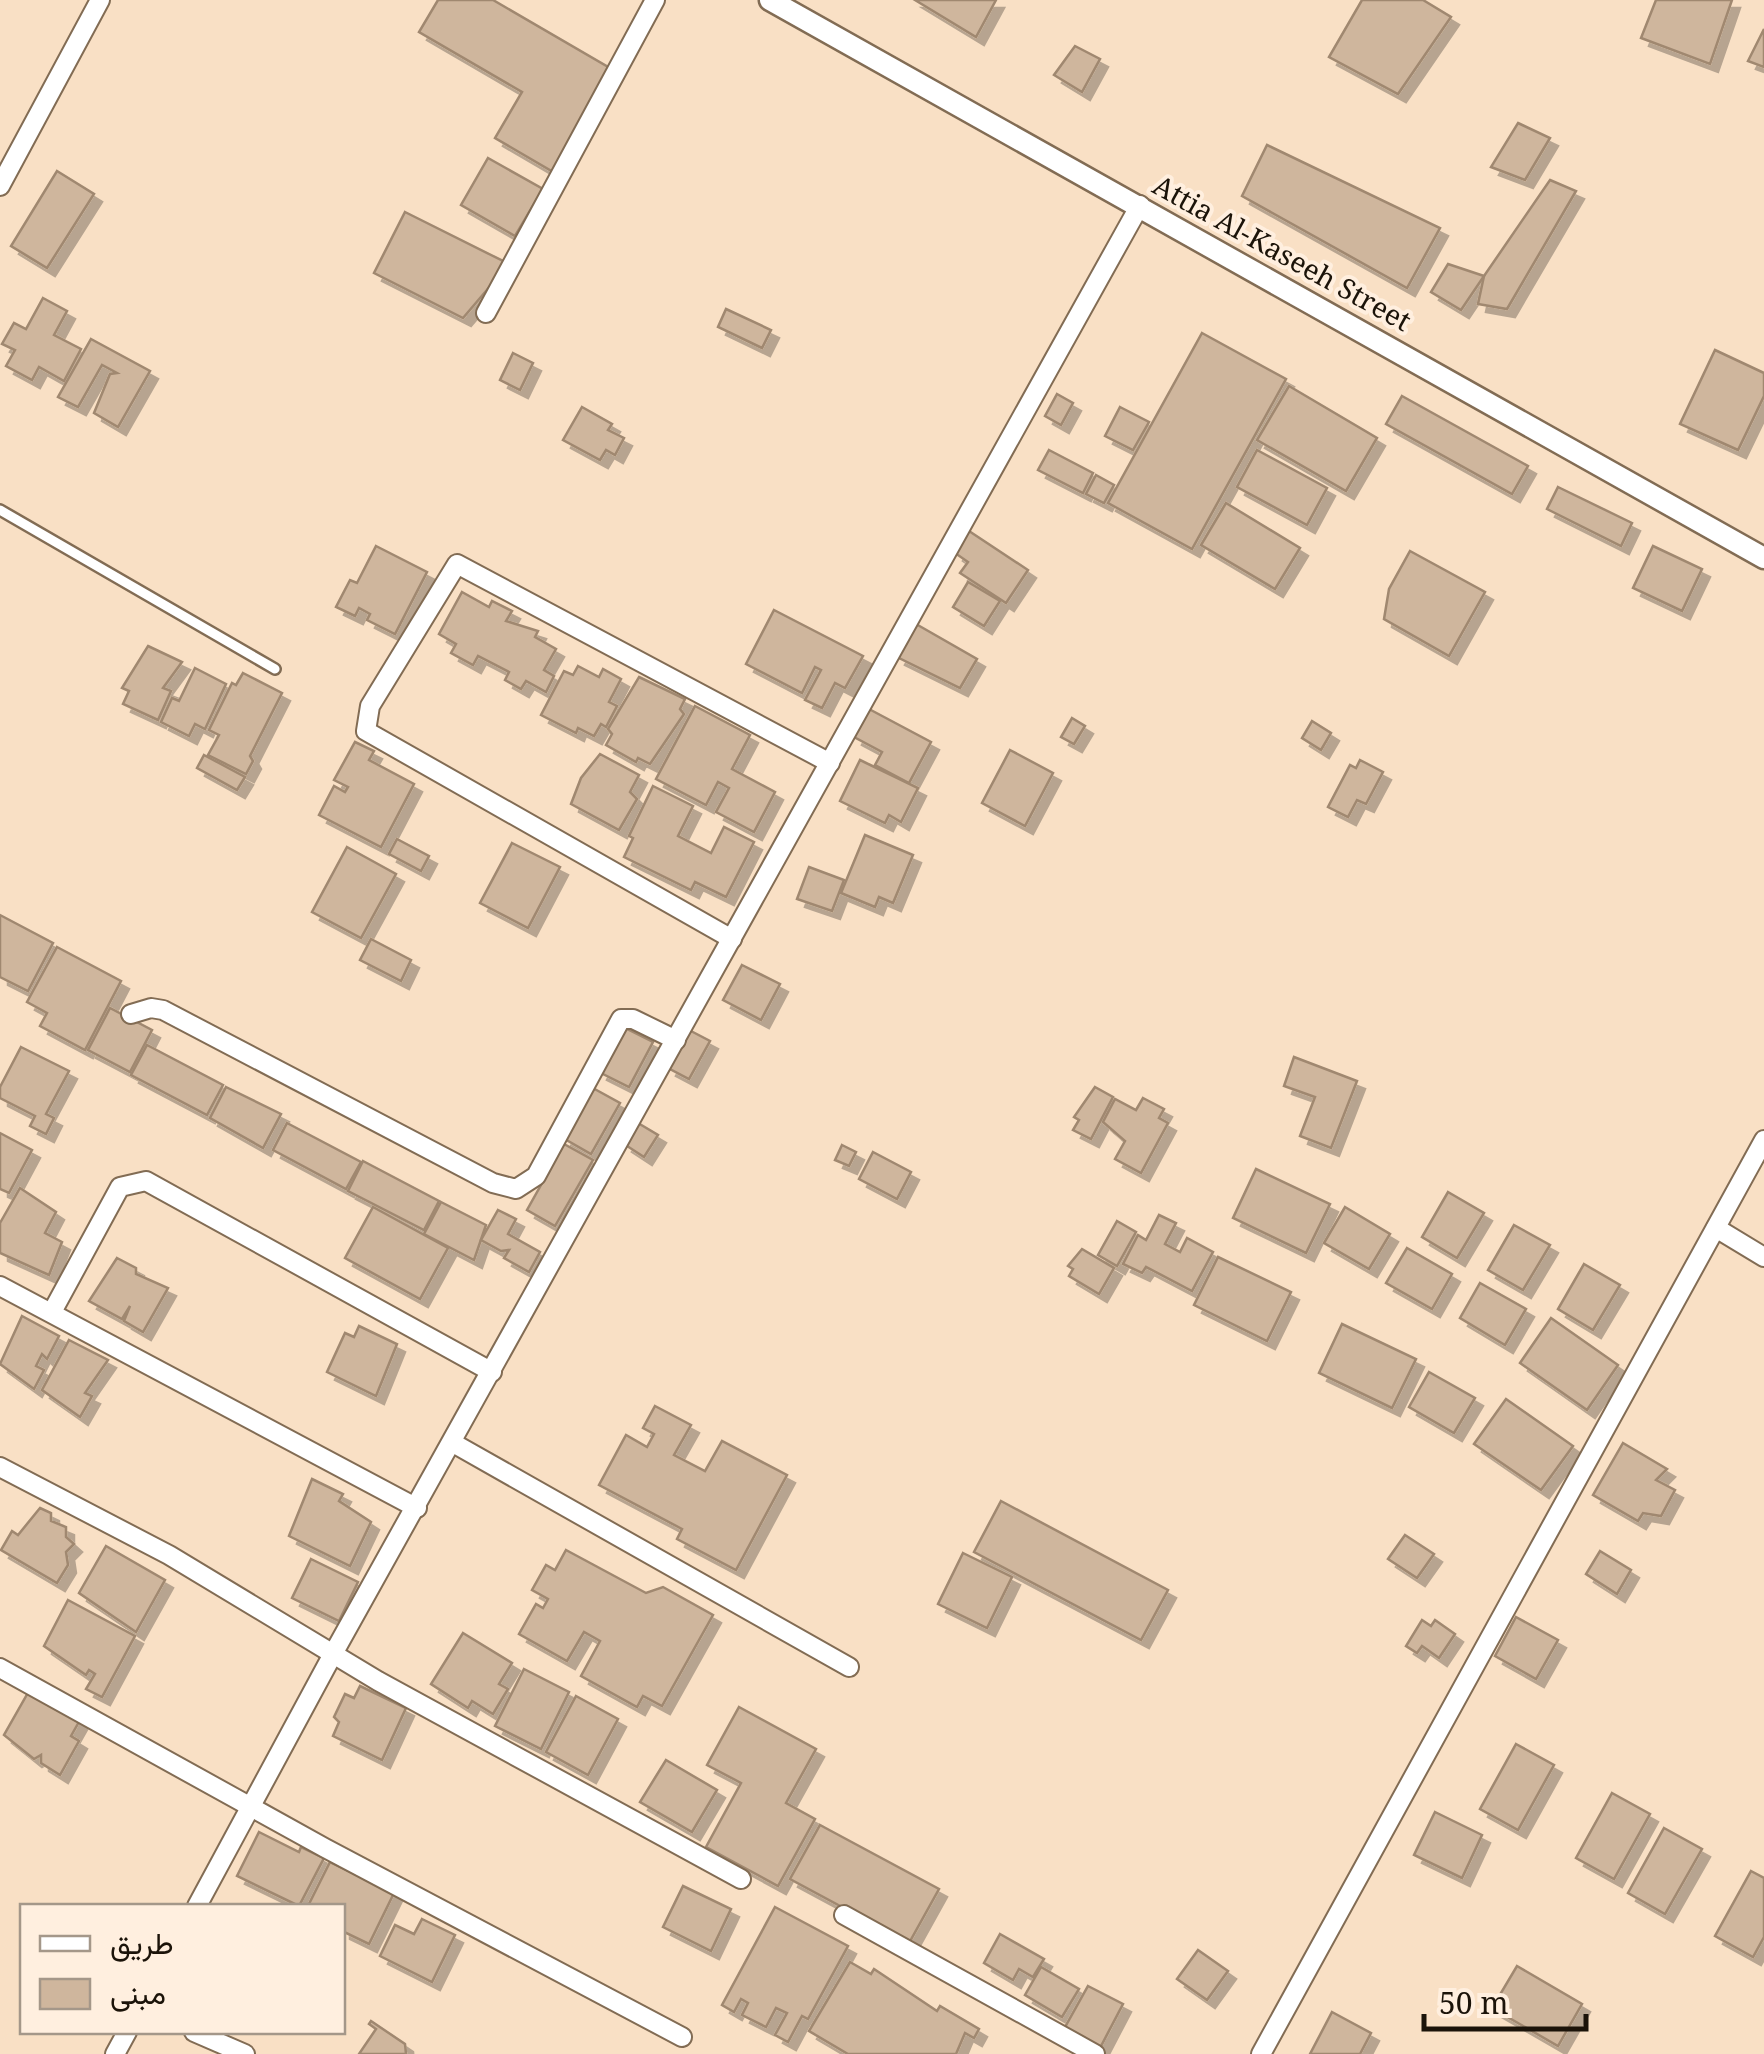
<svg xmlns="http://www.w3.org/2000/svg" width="1764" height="2054" viewBox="0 0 1764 2054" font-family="'Noto Serif',Vazirmatn,serif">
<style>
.building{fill:#cfb69d;stroke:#a08870;stroke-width:2.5;filter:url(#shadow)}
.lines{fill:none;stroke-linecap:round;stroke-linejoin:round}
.service-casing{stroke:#826c54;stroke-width:14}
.minor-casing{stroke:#826c54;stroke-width:22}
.tertiary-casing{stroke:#826c54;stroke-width:25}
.service{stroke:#fff;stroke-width:9}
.minor{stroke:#fff;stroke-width:18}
.tertiary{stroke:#fff;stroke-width:20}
.labels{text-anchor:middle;stroke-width:8;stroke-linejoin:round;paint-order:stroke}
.street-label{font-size:28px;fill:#1b1309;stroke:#ffefdf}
</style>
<defs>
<filter id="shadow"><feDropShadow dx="8" dy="8" stdDeviation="0" flood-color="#0004"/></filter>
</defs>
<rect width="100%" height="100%" fill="#f9e0c5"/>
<!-- building -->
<g class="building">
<path d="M438,0H493L615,71L555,173L495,138L522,92L419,32Z"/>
<path d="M915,0H996L976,37Z"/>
<path d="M1362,0H1423L1451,17L1398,94L1329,57Z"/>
<path d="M1656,0H1732L1710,64L1641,38Z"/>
<path d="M1764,29V67L1748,61Z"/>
<path d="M1075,46L1100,59L1082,92L1054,75Z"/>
<path d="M1518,123L1550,138L1525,180L1491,167Z"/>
<path d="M1267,145L1440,228L1407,288L1242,196Z"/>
<path d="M488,158L543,189L515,236L461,205Z"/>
<path d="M57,171L94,194L47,268L11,246Z"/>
<path d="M1550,180L1576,191L1507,309L1478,304L1484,276Z"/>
<path d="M405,212L509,264L463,318L374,273Z"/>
<path d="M1448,264L1484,276L1461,310L1431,292Z"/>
<path d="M43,298L67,311L54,335L81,349L64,381L39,367L32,380L6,366L15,350L2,344L14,323L26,329Z"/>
<path d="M726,309L771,330L762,348L718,327Z"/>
<path d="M1202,333L1286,379L1192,549L1108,503Z"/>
<path d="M91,339L150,371L118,427L94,413L110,374L117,373L102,365L78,407L58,397Z"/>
<path d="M1715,350L1764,373V396L1738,450L1680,424Z"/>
<path d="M513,353L533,363L520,390L500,380Z"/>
<path d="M1289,386L1377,438L1346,491L1257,440Z"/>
<path d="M1057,394L1073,403L1061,425L1045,416Z"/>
<path d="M1402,396L1528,466L1512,494L1386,424Z"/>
<path d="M582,407L612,424L608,430L624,438L615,455L606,450L600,460L563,440Z"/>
<path d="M1120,407L1149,422L1133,450L1105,436Z"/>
<path d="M1049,450L1093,473L1083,493L1038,470Z"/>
<path d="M1257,450L1327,488L1307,525L1237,487Z"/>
<path d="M1096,475L1114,485L1104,503L1086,494Z"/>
<path d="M1558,487L1632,523L1621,546L1547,509Z"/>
<path d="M1226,503L1300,548L1275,589L1201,545Z"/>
<path d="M969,531L1028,570L1006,603L960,573L968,562L955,553Z"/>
<path d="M376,546L427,572L395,634L367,620L370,614L359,608L355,616L336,607L350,580L357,583Z"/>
<path d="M1653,546L1702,569L1682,611L1633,588Z"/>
<path d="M1410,551L1485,592L1449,656L1384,619L1389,589Z"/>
<path d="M968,582L1000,601L984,626L953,607Z"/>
<path d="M462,592L489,607L492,601L512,611L506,621L538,631L535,637L556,649L544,670L554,676L546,692L526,681L521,689L505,680L509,672L478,656L473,665L451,653L456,644L439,634Z"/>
<path d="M774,610L863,656L845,688L835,683L822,708L805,700L821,670L815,667L802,693L746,664Z"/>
<path d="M916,624L977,659L960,688L897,657Z"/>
<path d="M148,646L182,662L163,688L171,691L158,720L123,704L129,691L122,688Z"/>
<path d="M578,666L599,677L603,669L621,679L609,702L617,706L606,727L601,724L594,736L578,728L576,733L541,715L564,671L573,675Z"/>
<path d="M195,668L226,684L205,729L195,724L189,736L161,722L172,698L179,701Z"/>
<path d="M243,673L282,693L250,756L253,761L246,774L208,755L219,735L209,730L232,683L236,685Z"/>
<path d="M639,677L685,699L680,709L684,714L650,764L638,758L636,762L606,745L612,734L608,729Z"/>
<path d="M695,706L750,735L732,769L775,792L754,832L716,812L729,788L718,782L706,805L656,779Z"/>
<path d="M869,709L931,742L909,783L875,765L882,752L854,737Z"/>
<path d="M1072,718L1085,726L1074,744L1061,737Z"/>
<path d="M1312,721L1331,733L1321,750L1302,738Z"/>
<path d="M355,742L374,751L369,760L414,784L381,847L319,815L334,786L345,792L348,787L334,780Z"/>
<path d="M1010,750L1053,773L1025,826L982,803Z"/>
<path d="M600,754L639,775L630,792L637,799L619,830L571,804L581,778Z"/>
<path d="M204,755L245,777L237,790L197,768Z"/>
<path d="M860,760L918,788L901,822L889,815L885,823L840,801Z"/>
<path d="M1360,760L1383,772L1366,804L1357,800L1348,817L1328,807L1350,765L1356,768Z"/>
<path d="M653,786L693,806L678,836L711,853L724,827L754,842L726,897L695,882L691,890L624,857L633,838L629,836Z"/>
<path d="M865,835L913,855L893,903L879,897L875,907L841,893Z"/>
<path d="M397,839L429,856L421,871L389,854Z"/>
<path d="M512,843L560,867L528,928L480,903Z"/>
<path d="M347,847L396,874L361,938L312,912Z"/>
<path d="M809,867L844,880L832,911L797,899Z"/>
<path d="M0,915L53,943L28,991L0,977Z"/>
<path d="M371,939L411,960L401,981L360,960Z"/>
<path d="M57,947L121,981L85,1050L40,1026L47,1013L27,1002Z"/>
<path d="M742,965L780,984L761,1020L723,1000Z"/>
<path d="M110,1008L152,1030L130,1072L88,1050Z"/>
<path d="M623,1027L653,1042L629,1087L599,1072Z"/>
<path d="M689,1030L710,1041L689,1079L668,1068Z"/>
<path d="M147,1045L223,1085L207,1115L131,1075Z"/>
<path d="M21,1047L69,1071L46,1114L54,1118L46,1134L30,1126L35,1116L0,1098V1087Z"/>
<path d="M1294,1057L1357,1081L1331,1148L1300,1136L1315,1097L1284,1086Z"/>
<path d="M226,1087L281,1114L263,1148L210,1118Z"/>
<path d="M591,1087L620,1103L591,1154L563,1138Z"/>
<path d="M1095,1087L1113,1097L1091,1139L1073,1130L1079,1120L1074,1117Z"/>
<path d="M1143,1098L1164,1109L1159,1118L1168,1123L1141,1173L1115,1159L1125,1141L1103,1122L1115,1099L1136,1110Z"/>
<path d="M287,1123L361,1162L346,1189L273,1150Z"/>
<path d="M638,1123L658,1135L644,1157L624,1144Z"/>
<path d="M0,1133L32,1150L9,1193L0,1189Z"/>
<path d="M564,1144L593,1160L555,1226L527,1210Z"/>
<path d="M842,1145L856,1152L849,1166L835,1160Z"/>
<path d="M873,1152L911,1172L897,1199L859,1179Z"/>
<path d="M363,1161L439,1201L424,1230L348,1191Z"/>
<path d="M1256,1169L1330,1204L1306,1253L1233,1218Z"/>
<path d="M20,1188L56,1212L45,1233L62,1242L49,1275L0,1253V1223Z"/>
<path d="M1448,1192L1484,1213L1457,1258L1422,1237Z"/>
<path d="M441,1202L486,1225L474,1260L424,1234Z"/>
<path d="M373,1207L448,1248L420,1299L345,1258Z"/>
<path d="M1345,1207L1390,1234L1369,1269L1324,1243Z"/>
<path d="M498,1210L516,1219L508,1234L540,1252L529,1272L504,1258L509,1250L501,1251L481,1240Z"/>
<path d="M1159,1215L1176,1223L1165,1244L1180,1252L1187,1238L1213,1252L1192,1291L1146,1267L1142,1273L1123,1264L1138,1235L1146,1240Z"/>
<path d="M1117,1221L1136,1232L1117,1266L1098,1255Z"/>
<path d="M1514,1225L1550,1245L1523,1290L1488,1270Z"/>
<path d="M1407,1248L1452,1274L1432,1309L1386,1283Z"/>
<path d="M1082,1249L1114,1268L1099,1294L1069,1276L1073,1269L1068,1266Z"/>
<path d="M1218,1257L1291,1292L1267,1341L1194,1305Z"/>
<path d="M117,1258L136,1268V1274L168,1288L143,1332L124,1321L130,1306L122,1319L89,1301Z"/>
<path d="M1584,1264L1620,1285L1593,1330L1558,1309Z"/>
<path d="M1480,1283L1526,1309L1505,1345L1460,1318Z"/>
<path d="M22,1316L59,1336L47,1359L42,1354L36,1366L44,1370L34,1389L0,1364Z"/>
<path d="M1551,1318L1618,1365L1587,1410L1520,1363Z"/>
<path d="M1342,1324L1416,1359L1392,1408L1319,1373Z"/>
<path d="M359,1326L397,1344L376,1396L327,1372L345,1333L354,1337Z"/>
<path d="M69,1340L108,1360L85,1393L92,1396L80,1417L42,1390Z"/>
<path d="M1429,1372L1475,1398L1454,1433L1409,1407Z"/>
<path d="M1506,1399L1573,1446L1541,1490L1474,1444Z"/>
<path d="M655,1406L691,1425L674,1455L705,1471L722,1441L787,1475L736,1570L677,1539L682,1529L599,1485L626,1435L647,1447L654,1434L643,1428Z"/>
<path d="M1623,1443L1667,1469L1656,1480L1675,1490L1661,1516L1643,1513L1638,1521L1593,1495Z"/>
<path d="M312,1479L343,1494L339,1501L371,1522L350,1566L289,1536Z"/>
<path d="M1001,1501L1168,1590L1141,1640L974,1552Z"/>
<path d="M40,1508L51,1513V1521L66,1527V1537L74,1544L66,1552L68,1565L57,1583L1,1550L12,1531L18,1535Z"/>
<path d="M1405,1535L1434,1554L1417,1578L1388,1559Z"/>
<path d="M106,1546L165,1580L136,1632L79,1593Z"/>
<path d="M566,1550L646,1593L663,1587L713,1615L662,1706L643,1696L637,1707L581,1676L600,1641L584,1632L567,1661L519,1634L536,1604L543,1608L548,1599L532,1590L546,1565L555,1570Z"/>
<path d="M1600,1551L1631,1570L1617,1594L1586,1574Z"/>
<path d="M963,1553L1012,1577L987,1628L938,1604Z"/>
<path d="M311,1559L358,1582L339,1621L292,1598Z"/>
<path d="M68,1600L135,1636L102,1697L86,1689L95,1674L89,1670L86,1675L44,1646Z"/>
<path d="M1516,1617L1558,1640L1536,1679L1495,1656Z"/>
<path d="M1422,1620L1431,1626L1435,1620L1455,1634L1439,1658L1422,1646L1417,1653L1406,1646Z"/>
<path d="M463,1633L512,1663L499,1684L508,1689L493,1714L472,1701L468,1708L431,1684Z"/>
<path d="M524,1669L569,1692L541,1749L495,1726Z"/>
<path d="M360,1686L406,1708L382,1760L333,1736L339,1722L334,1717L345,1694L354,1698Z"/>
<path d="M29,1691L80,1720L71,1736L79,1741L60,1775L41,1763V1755L34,1759L4,1735Z"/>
<path d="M576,1696L618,1719L588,1775L546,1752Z"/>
<path d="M739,1707L816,1749L786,1803L815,1819L778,1886L706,1847L741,1783L707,1765Z"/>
<path d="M1516,1744L1554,1765L1518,1830L1480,1809Z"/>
<path d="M666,1760L717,1790L692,1832L640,1802Z"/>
<path d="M1612,1793L1650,1814L1614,1879L1576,1858Z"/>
<path d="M1435,1812L1482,1835L1462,1878L1414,1855Z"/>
<path d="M820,1825L939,1889L909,1943L790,1879Z"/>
<path d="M1664,1828L1702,1849L1665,1914L1628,1893Z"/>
<path d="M259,1832L299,1852L301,1847L324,1858L299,1906L237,1876Z"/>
<path d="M330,1862L394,1893L369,1944L342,1931V1906H308Z"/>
<path d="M1751,1871L1764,1878V1937L1753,1957L1715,1936Z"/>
<path d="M683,1886L731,1909L711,1951L663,1927Z"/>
<path d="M775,1907L848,1946L808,2019L802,2016L788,2042L775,2035L787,2013L776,2008L766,2027L742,2015L748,2003L741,1999L734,2012L722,2005Z"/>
<path d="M422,1919L455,1935L432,1982L380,1956L395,1925L414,1934Z"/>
<path d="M1000,1934L1044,1959L1033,1977L1019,1969L1013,1980L984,1963Z"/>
<path d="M1198,1950L1228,1971L1207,2000L1177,1979Z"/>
<path d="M850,1962L871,1974L874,1969L937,2011L940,2006L979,2029L974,2038L965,2033L956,2054H848L809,2031Z"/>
<path d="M1517,1966L1582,2004L1558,2046L1492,2008Z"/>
<path d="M1041,1967L1079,1989L1062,2017L1025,1995Z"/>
<path d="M1088,1986L1123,2004L1100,2048L1064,2029Z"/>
<path d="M1332,2012L1371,2033L1360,2054H1310Z"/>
<path d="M371,2021L405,2044L406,2054H359L376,2029L369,2024Z"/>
</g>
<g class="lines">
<defs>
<path id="service" d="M0,510L275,669"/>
<g id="minor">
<path d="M0,186L100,0"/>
<path d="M486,313L655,0"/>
<path d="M732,939L366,731L370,706L457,564L830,763"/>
<path d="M131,1014L151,1008L163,1010L493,1183L516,1189L536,1176L621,1019H633L676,1040"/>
<path d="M1716,1228L1764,1257"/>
<path d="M0,1286L417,1508"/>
<path d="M52,1312L120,1187L146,1181L492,1372"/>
<path d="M453,1443L849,1667"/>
<path d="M0,1467L169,1555L378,1681L741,1879"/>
<path d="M0,1668L325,1848L682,2037"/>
<path d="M197,1906L333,1654L1140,205"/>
<path d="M844,1915L1095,2054"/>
<path d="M194,2032L245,2054"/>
<path d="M115,2054L127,2032"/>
<path d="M1261,2054L1764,1140"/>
</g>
<path id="tertiary" d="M770,0L1764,558"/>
</defs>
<!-- service casing -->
<use href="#service" class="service-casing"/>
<!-- minor casing -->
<use href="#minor" class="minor-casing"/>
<!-- tertiary casing -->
<use href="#tertiary" class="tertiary-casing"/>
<!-- service -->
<use href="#service" class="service"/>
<!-- minor -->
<use href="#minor" class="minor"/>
<!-- tertiary -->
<use href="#tertiary" class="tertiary"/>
</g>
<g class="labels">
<!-- street labels -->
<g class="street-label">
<text transform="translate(1282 253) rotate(29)" y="10">Attia Al-Kaseeh Street</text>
</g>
</g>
<!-- legend -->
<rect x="20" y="1904" width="325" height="130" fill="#ffefdf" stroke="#a49789" stroke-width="2.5"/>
<rect x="40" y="1936" width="50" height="15" fill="#ffffff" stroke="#a49789" stroke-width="2.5"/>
<text x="110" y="1954" font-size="30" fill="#1b1309">طريق</text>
<rect x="40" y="1979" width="50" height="30" fill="#cfb69d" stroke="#a49789" stroke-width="2.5"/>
<text x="110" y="2004" font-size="30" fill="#1b1309">مبنى</text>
<!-- scale -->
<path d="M1424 2014v15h162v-15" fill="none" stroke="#1b1309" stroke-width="5"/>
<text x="1439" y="2014" font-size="30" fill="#1b1309" stroke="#ffefdf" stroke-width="8" paint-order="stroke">50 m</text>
</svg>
